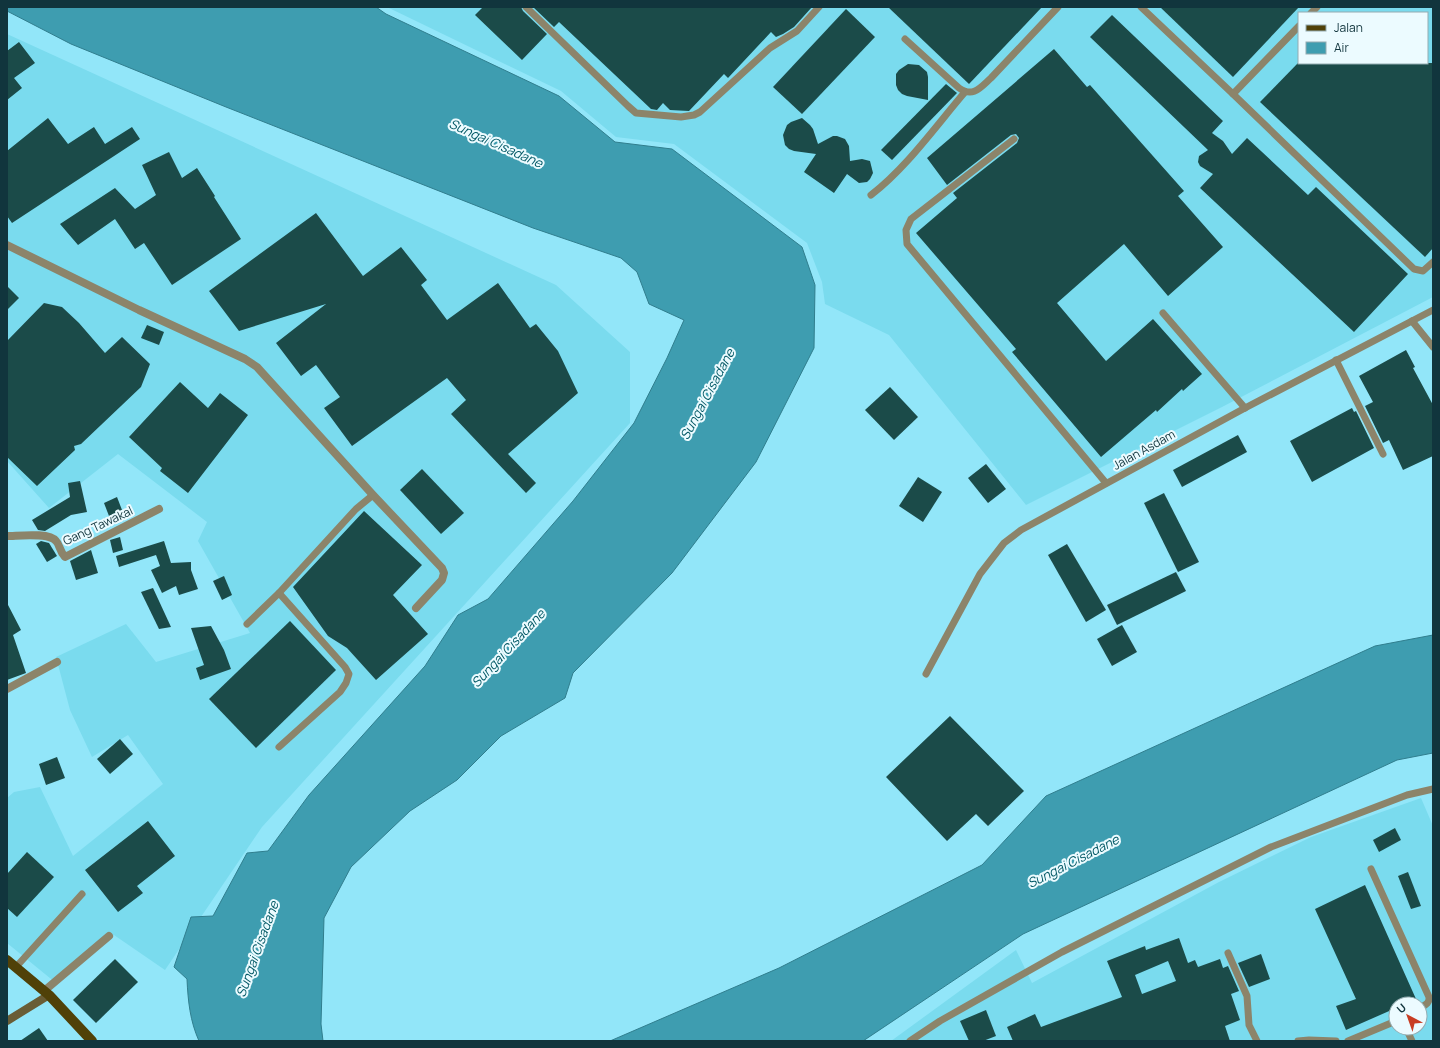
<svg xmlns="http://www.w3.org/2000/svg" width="1440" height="1048" viewBox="0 0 1440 1048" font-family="Manrope,sans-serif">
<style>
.built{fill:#7adbee;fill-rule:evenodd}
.water{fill:#3e9db0;stroke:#307e8e}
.building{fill:#1b4b49;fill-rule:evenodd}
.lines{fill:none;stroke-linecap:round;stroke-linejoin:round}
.lane{stroke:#8c846a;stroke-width:7}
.street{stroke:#8c846a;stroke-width:8}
.secondary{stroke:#695d36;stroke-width:8}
.primary{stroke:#504108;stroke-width:10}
.labels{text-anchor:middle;stroke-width:4;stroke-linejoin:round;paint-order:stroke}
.street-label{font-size:12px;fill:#11353d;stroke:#ecfbff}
.water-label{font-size:13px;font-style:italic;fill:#035966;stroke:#ecfbff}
</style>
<rect width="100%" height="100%" fill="#92e6f9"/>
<!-- built -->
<g class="built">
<path d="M387,7H1433V297L1222,407L1026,505L889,335L825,304L822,282L807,243L674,144L616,137L561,91ZM1299,13H1427V63H1299Z"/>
<path d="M7,34L556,285L630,352V423L262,827L165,970L114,935L56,983L7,943V798L14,792L40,787L73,856L163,784L128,735L92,757L70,710L56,657L126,624L156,662L250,633L198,541L207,522L118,454L49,508L7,461Z"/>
<path d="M1421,798L1433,826V1041H891L1016,950L1032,983L1219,882L1311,837ZM1396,1004H1420V1028H1396Z"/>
</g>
<!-- water -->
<g class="water">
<path d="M7,7H376L386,14L559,96L615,142L672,149L802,247L815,285L814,348L756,462L672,573L573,673L565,698L501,736L457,780L410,811L351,867L324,918L321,1024L323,1041H199C190,1021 188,1001 187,979L174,967L191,917L213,916L247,853L268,851L309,795L425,666L458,615L488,599L573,501L634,423L667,358L684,320L649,304L637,272L621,258L533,228L226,107L71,44L7,11Z"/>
<path d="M1433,635V753L1397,760L1023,934L863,1041H610L779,968L982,865L1046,796L1375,646Z"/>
</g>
<!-- building -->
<g class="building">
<path d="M483,7H521L523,11L547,34L522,60L475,15Z"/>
<path d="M533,7H812L794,27L783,34L776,37L771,32L728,78L724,74L689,111L670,110L663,103L657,110L651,109L559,22L554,27Z"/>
<path d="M888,7H1042L969,84Z"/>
<path d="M1160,7H1299L1233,77Z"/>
<path d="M846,9L875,37L802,114L773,87Z"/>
<path d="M1112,15L1223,121L1212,133L1223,141L1232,154L1247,138L1308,195L1316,187L1408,274L1354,332L1200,188L1213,174L1200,166L1198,162L1199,156L1208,150L1090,37Z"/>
<path d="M19,42L35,63L14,78L22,88L7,100V51Z"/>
<path d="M1054,49L1087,87L1090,85L1184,191L1178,196L1223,247L1168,296L1124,244L1057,303L1106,361L1153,319L1202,374L1183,391L1182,389L1157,412L1156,410L1101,457L1012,352L1016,349L916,233L957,198L953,193L1017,143L1019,138L1016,134L1011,135L947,185L927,158Z"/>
<path d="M1298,63H1433V248L1425,257L1260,102Z"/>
<path d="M908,64L919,65L927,72L928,77V100L907,96L902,94L898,90L896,85V74L899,70Z"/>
<path d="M946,84L957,93L892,160L881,150Z"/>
<path d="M48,118L68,144L94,127L105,144L132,127L140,139L12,223L7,216V151Z"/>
<path d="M802,118L810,125L813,129L818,144L833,136H837L845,139L849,146L850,161L862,159L870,161L873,173L870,179L867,182L859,183L847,174L834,193L804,172L816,154L794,151L789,149L785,145L783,135L787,125L791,122Z"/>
<path d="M169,152L182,178L197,168L215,196L214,197L241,239L172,285L144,243L135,249L115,219L78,245L60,224L115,188L135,209L156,195L142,165Z"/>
<path d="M316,213L363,276L401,247L427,280L421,285L447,320L498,283L530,328L536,324L558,351L578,393L508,454L536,483L526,493L451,414L466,400L447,378L352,446L324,408L340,397L316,365L301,376L276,343L326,304L239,331L209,291Z"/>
<path d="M7,286L19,298L7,310Z"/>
<path d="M44,303L62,307L79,323L105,353L122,337L150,364L141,387L81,444L74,446L75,450L37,486L7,457V341Z"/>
<path d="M147,325L164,332L159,345L141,338Z"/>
<path d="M1406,350L1415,367L1413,368L1433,405V456L1403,470L1389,440L1383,443L1365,406L1373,402L1359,376Z"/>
<path d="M180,382L208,408L220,393L248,415L188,493L160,471L162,468L129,437Z"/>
<path d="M890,387L918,417L894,440L865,410Z"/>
<path d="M1352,408L1354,412L1356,411L1374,448L1312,482L1290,441Z"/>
<path d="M1238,435L1247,452L1182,487L1173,470Z"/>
<path d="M986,464L1006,489L988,503L968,478Z"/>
<path d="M422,469L464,513L441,534L400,490Z"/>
<path d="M918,477L942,492L923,522L899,506Z"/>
<path d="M80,481L87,512L71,515L45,531L38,530L32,520L70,497L68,483Z"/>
<path d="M1164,493L1199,562L1178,572L1144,503Z"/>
<path d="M117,497L122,510L109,516L104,503Z"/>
<path d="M364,511L422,565L393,595L428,634L376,680L347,648L328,636L293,587Z"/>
<path d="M120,537L123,550L113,553L110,540Z"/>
<path d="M41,541L49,543L57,556L47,562L36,544Z"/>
<path d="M164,541L171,563L191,562V570L198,589L179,595L176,586L162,593L151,570L160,566L156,555L119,567L116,556Z"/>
<path d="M1067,544L1106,610L1086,622L1048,555Z"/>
<path d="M91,550L98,573L76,580L70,561Z"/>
<path d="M1176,572L1186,591L1117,625L1107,605Z"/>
<path d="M224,576L232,595L222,600L213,581Z"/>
<path d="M153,588L171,627L159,629L141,592Z"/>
<path d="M7,603L21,630L13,635L26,673L7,680Z"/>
<path d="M290,621L336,670L256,748L209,699Z"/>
<path d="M1122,625L1137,652L1112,666L1097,639Z"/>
<path d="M211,626L224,650L231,669L200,680L196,668L204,665L191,628Z"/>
<path d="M950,716L1024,791L988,826L976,814L947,841L886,777Z"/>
<path d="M120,739L133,754L110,774L97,759Z"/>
<path d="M57,757L65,778L46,785L39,764Z"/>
<path d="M148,821L175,856L137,886L143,893L118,912L85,870Z"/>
<path d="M1395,828L1401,840L1379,852L1373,840Z"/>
<path d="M27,852L54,877L17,917L7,908V874Z"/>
<path d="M1408,872L1421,906L1411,909L1398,876Z"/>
<path d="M1365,885L1416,999L1406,1004H1396V1008L1346,1030L1336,1006L1356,999L1315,909Z"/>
<path d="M1179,938L1188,963L1195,960L1198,967L1220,959L1223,968L1228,966L1239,991L1231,994L1240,1020L1225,1026L1230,1041H1013L1007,1027L1035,1014L1041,1027L1122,997L1107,961L1145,946L1146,950ZM1168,961L1176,981L1142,994L1135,975Z"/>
<path d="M1261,954L1270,979L1249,987L1238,963Z"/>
<path d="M115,959L138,982L96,1023L73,1000Z"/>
<path d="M986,1010L996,1036L983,1041H969L960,1021Z"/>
<path d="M39,1028L48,1041H20Z"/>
</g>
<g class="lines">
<!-- lane -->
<g class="lane">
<path d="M526,7L628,106L636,113L681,117L694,115L700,112L770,48L797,31L819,7"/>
<path d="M1141,7L1233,94L1299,26"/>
<path d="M1311,13L1317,7"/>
<path d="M905,39L959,88C973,98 980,88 991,78L1058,7"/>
<path d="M1233,94L1414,269L1423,271L1433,262"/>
<path d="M1014,139L911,219L906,230L907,244L1106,483"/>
<path d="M871,195C907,167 935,127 965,92"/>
<path d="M1163,313L1245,408"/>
<path d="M1412,321L1433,347"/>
<path d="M1336,360L1383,454"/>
<path d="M247,624L279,593L356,509L373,495"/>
<path d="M926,674L980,574L1004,543L1021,530L1245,408L1433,310"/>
<path d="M279,747L340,692L346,683L349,674L345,667L279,593"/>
<path d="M1371,869L1429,997C1430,1003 1425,1005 1420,1008"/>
<path d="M1228,953L1247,996L1249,1025L1257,1041"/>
<path d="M16,967L82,894"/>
<path d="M1406,1028L1412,1041"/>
<path d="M910,1041L940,1021L1062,952L1271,847L1407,795L1433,789"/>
<path d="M1298,1041L1309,1040L1336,1041"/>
<path d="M1348,1041L1396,1021"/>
</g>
<!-- street -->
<g class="street">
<path d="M7,245L139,310L245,359L257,367L373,495L442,568L444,573L442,580L416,608"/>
<path d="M7,536C18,536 49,532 56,541C60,545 59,550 65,557L159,509"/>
<path d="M7,689L57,662"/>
<path d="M44,991L109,936"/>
</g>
<!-- secondary -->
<path class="secondary" d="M7,1021L49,995"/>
<!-- primary -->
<path class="primary" d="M7,960L49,995L92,1041"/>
</g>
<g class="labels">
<!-- street labels -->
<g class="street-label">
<text transform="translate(1144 450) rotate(-29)" y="4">Jalan Asdam</text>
<text transform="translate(98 526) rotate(-25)" y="4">Gang Tawakal</text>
</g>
<!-- water labels -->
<g class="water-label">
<text transform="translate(496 143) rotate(24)" y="5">Sungai Cisadane</text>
<text transform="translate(707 394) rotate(-62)" y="5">Sungai Cisadane</text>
<text transform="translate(508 648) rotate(-47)" y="5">Sungai Cisadane</text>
<text transform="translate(1073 861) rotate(-27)" y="5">Sungai Cisadane</text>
<text transform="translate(257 949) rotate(-70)" y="5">Sungai Cisadane</text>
</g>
</g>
<!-- border -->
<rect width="1440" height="1048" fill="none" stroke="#11353d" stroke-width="16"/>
<!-- legend -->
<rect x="1298" y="12" width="130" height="52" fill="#ecfbff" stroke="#94acb1"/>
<rect x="1306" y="25" width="20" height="6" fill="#504108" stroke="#94acb1"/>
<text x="1334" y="32" font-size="12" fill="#11353d">Jalan</text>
<rect x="1306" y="42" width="20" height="12" fill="#3e9db0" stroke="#94acb1"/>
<text x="1334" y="52" font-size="12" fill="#11353d">Air</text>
<!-- north arrow -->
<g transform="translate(1408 1016) rotate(319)"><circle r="19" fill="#ecfbff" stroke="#94acb1"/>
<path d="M0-3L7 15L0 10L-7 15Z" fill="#c83d23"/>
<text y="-6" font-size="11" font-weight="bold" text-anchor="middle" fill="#11353d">U</text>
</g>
</svg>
